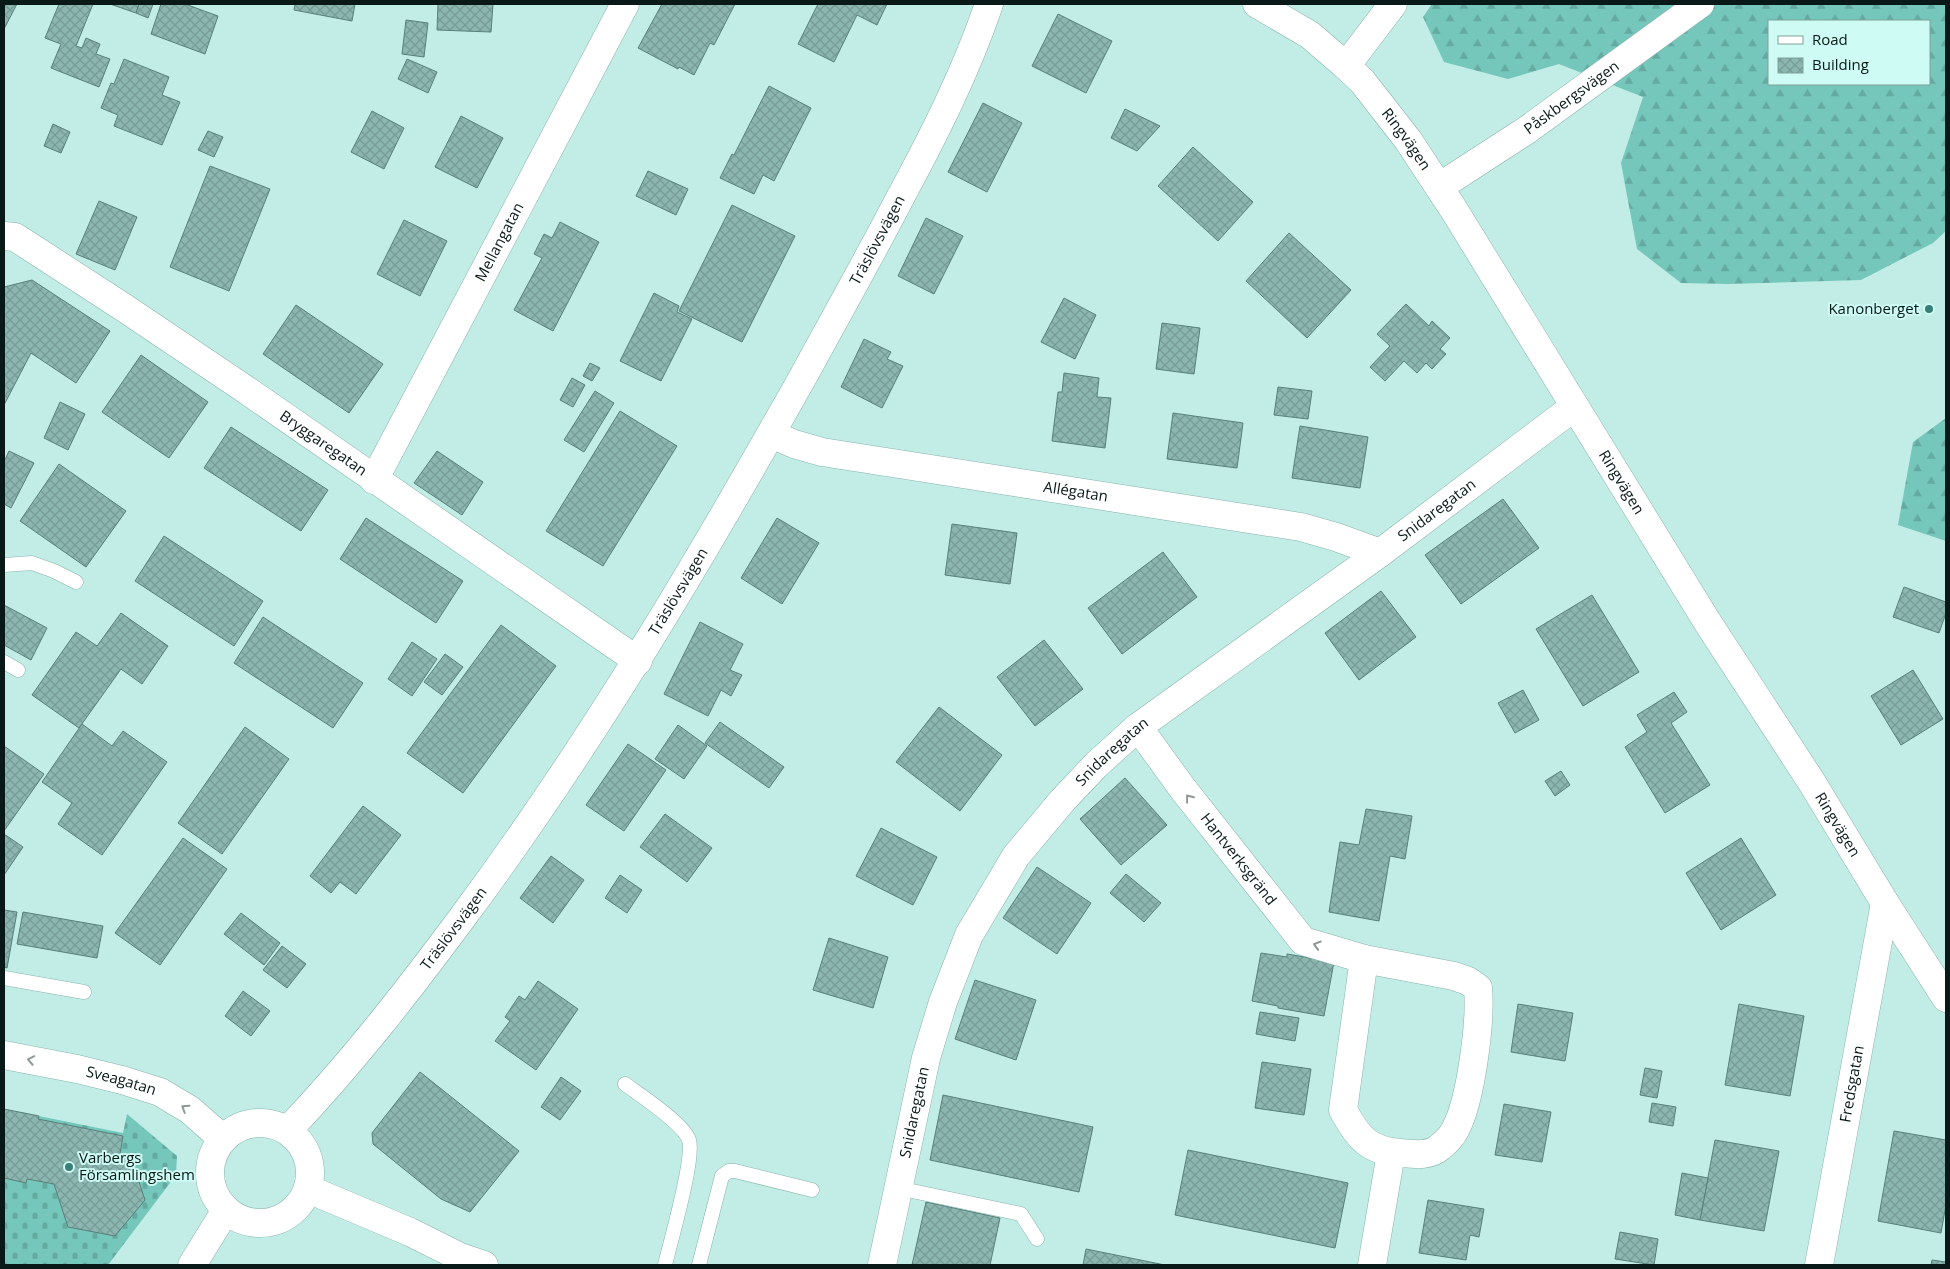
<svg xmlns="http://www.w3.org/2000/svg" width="1950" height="1269" viewBox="0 0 1950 1269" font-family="'Open Sans',sans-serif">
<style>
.forest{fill:url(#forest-firs);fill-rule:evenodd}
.cemetery{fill:url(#cemetery-stones)}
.building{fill:url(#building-cross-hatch);stroke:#57807a}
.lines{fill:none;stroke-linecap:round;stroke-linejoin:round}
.service-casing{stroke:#89b3ad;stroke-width:15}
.minor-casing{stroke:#89b3ad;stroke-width:29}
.tertiary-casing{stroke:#89b3ad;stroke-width:29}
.service{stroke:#fff;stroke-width:14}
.minor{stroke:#fff;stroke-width:28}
.tertiary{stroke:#fff;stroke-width:28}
.oneway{stroke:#909897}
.poi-dot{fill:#397f77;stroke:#cefbf3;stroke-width:2}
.labels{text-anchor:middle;stroke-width:4;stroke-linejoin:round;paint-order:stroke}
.street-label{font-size:15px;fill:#081917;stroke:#cefbf3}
.poi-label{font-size:15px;fill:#081917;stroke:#cefbf3;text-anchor:end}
</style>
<defs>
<pattern id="forest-firs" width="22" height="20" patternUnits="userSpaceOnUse" patternTransform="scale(1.25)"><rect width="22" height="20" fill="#75c6bb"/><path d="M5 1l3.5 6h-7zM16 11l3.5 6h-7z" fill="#64aaa0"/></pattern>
<pattern id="cemetery-stones" width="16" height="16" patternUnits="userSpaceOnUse" patternTransform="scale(1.25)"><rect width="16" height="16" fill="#75c6bb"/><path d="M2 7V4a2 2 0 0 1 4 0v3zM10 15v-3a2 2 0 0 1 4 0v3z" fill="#64aaa0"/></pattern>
<pattern id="building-cross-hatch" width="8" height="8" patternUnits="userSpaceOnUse" patternTransform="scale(1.25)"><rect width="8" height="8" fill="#8cb6b0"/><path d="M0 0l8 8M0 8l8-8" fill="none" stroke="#779c97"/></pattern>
</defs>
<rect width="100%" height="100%" fill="#c1ede6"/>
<!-- forest -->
<g class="forest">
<path d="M1432,4H1946V231L1933,243L1861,280L1727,284L1681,283L1637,249L1621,163L1643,97L1559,64L1508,79L1444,62L1423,17ZM1769,21H1929V84H1769Z"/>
<path d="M1946,418V541L1898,525L1913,442Z"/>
</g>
<!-- cemetery -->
<path class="cemetery" d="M4,1109L123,1133L127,1114L177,1156L176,1175L108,1265H4Z"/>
<!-- building -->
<g class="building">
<path d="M4,4H17L4,29Z"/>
<path d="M59,4H93L76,46L82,48L86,38L100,44L96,54L110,59L99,87L51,68L61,44L45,38Z"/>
<path d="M110,4H139L136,13Z"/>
<path d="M139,4H153L148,18L136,13Z"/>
<path d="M161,4H185L218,16L205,54L151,34Z"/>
<path d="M295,4H355L352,21L294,10Z"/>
<path d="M438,4H493L491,32L437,30Z"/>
<path d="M662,4H735L714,45L710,43L694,75L679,67L678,69L638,48Z"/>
<path d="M818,4H887L877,25L857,15L834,62L798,44Z"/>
<path d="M1058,14L1112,41L1086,93L1032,66Z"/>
<path d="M406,20L428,23L424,57L402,54Z"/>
<path d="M124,59L169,77L162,95L180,102L162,145L114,126L118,115L101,108L111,83L114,84Z"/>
<path d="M407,59L437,72L428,93L398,79Z"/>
<path d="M769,86L811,108L774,181L763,175L754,194L720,178L732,154L734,155Z"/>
<path d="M983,103L1022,123L987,192L948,172Z"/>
<path d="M1125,109L1160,126L1137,151L1111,138Z"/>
<path d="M372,111L404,128L384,169L351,152Z"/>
<path d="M461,116L503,138L477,188L435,167Z"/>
<path d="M53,124L70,132L61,153L44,146Z"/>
<path d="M208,131L223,137L214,157L198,150Z"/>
<path d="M1193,147L1253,202L1218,241L1158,186Z"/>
<path d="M210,166L270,189L229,291L170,267Z"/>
<path d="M648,171L688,189L676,215L636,196Z"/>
<path d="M99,201L137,217L115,270L76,254Z"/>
<path d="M732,205L795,236L742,342L679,311Z"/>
<path d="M926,218L963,236L934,294L898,276Z"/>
<path d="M404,220L447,241L420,296L377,274Z"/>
<path d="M560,222L599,242L553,331L514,310L542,258L534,254L544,234L552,238Z"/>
<path d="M1289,233L1351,290L1307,338L1246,281Z"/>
<path d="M32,280L110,331L76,383L31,353L4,405V287Z"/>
<path d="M654,293L679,306L677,312L692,319L661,381L620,361Z"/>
<path d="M1064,298L1096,315L1075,359L1041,342Z"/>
<path d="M1406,304L1429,326L1432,321L1450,338L1440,349L1446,354L1432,369L1426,363L1417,373L1404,361L1385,381L1370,367L1390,346L1377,334Z"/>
<path d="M296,305L383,364L349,413L263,354Z"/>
<path d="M1162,323L1200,328L1194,374L1156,369Z"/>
<path d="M864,339L891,352L887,359L903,366L882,408L841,387Z"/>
<path d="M141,355L208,402L169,458L102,412Z"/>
<path d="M590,363L600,368L592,381L583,376Z"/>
<path d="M1064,373L1099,378L1097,397L1111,398L1105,448L1052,441L1058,392H1062Z"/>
<path d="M572,378L585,385L573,407L560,400Z"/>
<path d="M1278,387L1312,391L1308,419L1274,415Z"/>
<path d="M595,391L614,403L584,452L564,440Z"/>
<path d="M60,402L85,414L68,450L44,438Z"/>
<path d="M620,411L677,446L603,566L546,531Z"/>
<path d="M1173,413L1243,423L1237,468L1167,459Z"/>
<path d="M1300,426L1368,437L1360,488L1292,478Z"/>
<path d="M231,427L328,490L301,531L204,468Z"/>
<path d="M9,451L34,463L11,508L4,504V462Z"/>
<path d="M437,451L483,482L462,515L414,483Z"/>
<path d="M59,464L126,511L86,567L20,521Z"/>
<path d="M1503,499L1539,548L1461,604L1425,555Z"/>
<path d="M366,518L463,581L436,623L340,559Z"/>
<path d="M777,518L819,543L782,604L741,578Z"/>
<path d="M952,524L1017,533L1010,584L945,575Z"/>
<path d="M164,536L263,601L234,646L135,581Z"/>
<path d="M1163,552L1197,597L1122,654L1088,608Z"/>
<path d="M1904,587L1946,602V613L1939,633L1893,617Z"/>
<path d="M1381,591L1416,637L1359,680L1325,633Z"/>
<path d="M1592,595L1639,672L1583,706L1536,629Z"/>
<path d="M4,605L47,628L31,660L4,645Z"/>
<path d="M121,613L168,646L142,684L121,669L79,728L32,695L76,632L97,646Z"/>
<path d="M263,617L363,683L333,728L234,663Z"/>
<path d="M700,622L743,644L730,670L742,675L731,696L721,690L708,716L664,694Z"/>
<path d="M501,625L556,666L463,793L407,753Z"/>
<path d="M1044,640L1083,689L1035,726L997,677Z"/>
<path d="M412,642L437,659L412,696L388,679Z"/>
<path d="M445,654L463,667L442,695L424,682Z"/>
<path d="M1913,670L1943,719L1901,745L1871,696Z"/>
<path d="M1523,690L1539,720L1515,733L1498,703Z"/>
<path d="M1674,692L1687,712L1671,723L1710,785L1665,813L1625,747L1647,732L1637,715Z"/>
<path d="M939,707L1002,755L960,811L896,762Z"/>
<path d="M720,722L784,767L769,788L705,743Z"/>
<path d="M82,724L112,746L123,731L167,762L102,855L58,824L72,803L42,782Z"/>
<path d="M678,725L707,746L684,779L655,759Z"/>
<path d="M245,727L289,759L222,854L178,823Z"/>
<path d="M628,744L666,770L624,831L586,805Z"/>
<path d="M4,746L44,774L4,831Z"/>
<path d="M1561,771L1570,785L1555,796L1545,781Z"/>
<path d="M1125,778L1167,825L1121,865L1080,819Z"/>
<path d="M363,806L401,835L356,894L340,882L331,893L310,876Z"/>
<path d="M1366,809L1412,816L1405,859L1390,856L1379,921L1329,912L1340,842L1359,845Z"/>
<path d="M665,814L712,848L687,882L640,847Z"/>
<path d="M881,828L937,857L913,905L856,876Z"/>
<path d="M4,834L23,847L4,875Z"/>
<path d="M183,838L227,869L160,965L115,933Z"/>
<path d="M1741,838L1776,895L1721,930L1686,873Z"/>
<path d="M551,856L584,880L553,923L520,898Z"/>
<path d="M1037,867L1091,903L1057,954L1003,918Z"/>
<path d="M1126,874L1161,903L1144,922L1110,893Z"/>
<path d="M620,875L642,890L627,913L605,898Z"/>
<path d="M4,910L17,912L7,968L4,967Z"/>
<path d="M23,912L103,926L97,958L17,944Z"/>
<path d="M241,913L280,943L264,965L224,934Z"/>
<path d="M829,938L888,957L873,1008L813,990Z"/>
<path d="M282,946L306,964L287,988L263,970Z"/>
<path d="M1261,953L1287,957V954L1334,962L1324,1016L1278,1008V1006L1252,1001Z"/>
<path d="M975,980L1036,1000L1016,1060L955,1039Z"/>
<path d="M538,981L578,1009L536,1070L495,1041L510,1021L505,1017L519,996L525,1000Z"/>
<path d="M243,991L270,1011L251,1036L225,1016Z"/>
<path d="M1518,1004L1573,1013L1565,1061L1511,1052Z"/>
<path d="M1739,1004L1804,1016L1790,1096L1725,1085Z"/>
<path d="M1260,1012L1299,1018L1295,1041L1256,1034Z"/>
<path d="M1262,1062L1311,1069L1304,1115L1255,1108Z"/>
<path d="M1645,1068L1662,1071L1657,1098L1640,1095Z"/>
<path d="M420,1072L519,1151L470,1212L441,1199L373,1144L372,1133Z"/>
<path d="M561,1077L581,1091L560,1120L541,1107Z"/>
<path d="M943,1095L1093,1127L1079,1192L930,1160Z"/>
<path d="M1652,1103L1676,1107L1673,1126L1649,1122Z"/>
<path d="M1504,1104L1551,1112L1542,1162L1495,1155Z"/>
<path d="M4,1109L39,1116L38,1119L123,1136L120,1154L130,1155L145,1200L115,1236L68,1227L54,1184L27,1179L26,1183L4,1178Z"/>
<path d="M1894,1131L1946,1140V1205L1941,1233L1878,1221Z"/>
<path d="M1715,1140L1779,1151L1764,1231L1700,1220Z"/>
<path d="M1188,1150L1348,1183L1335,1248L1175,1215Z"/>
<path d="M1682,1173L1708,1178L1700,1220L1675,1215Z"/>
<path d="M1428,1200L1484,1209L1479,1237L1470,1235L1466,1260L1419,1253Z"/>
<path d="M926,1202L1000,1218L990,1265H912Z"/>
<path d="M1620,1232L1658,1239L1654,1265L1615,1259Z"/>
<path d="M1086,1249L1165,1265H1083Z"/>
<path d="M1932,1260L1946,1262V1265H1931Z"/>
</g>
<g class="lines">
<defs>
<g id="service">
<path d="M4,565L32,563L54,571L76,582"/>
<path d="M4,662L18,670"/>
<path d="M4,978L84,992"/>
<path d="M625,1084C640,1095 684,1124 689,1140C695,1158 670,1243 665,1265"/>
<path d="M898,1188L1021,1214L1037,1239"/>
<path d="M699,1265L722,1176L729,1171H735L812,1190"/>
</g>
<g id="minor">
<path d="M1346,66L1393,4"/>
<path id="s1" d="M1439,187L1527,130L1700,4"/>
<path id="s2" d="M4,236L15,237L32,248L123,307L242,387L638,661"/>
<path id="s3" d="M771,434L794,444L822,452L1301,527L1336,537L1380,553"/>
<path id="s4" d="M374,480L625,4"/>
<path id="s5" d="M1138,727L1183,789L1303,941L1364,959"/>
<path d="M1364,959L1454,976L1468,981L1478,988C1481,1021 1471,1101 1455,1130C1452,1136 1445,1143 1440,1147C1429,1157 1413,1154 1400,1153C1368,1151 1357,1136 1343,1110Z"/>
<path d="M192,1265L226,1210"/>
<path id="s6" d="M882,1265L926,1058L943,1002L969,935L1016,856L1062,801L1096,765L1138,727L1380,553L1574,407"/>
<path d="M1372,1265L1391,1153"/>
<path id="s7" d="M1819,1265L1885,903"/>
</g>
<g id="tertiary">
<path id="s8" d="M1257,4L1310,35L1346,66L1362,81L1408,140L1454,210L1708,623L1811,781L1885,903L1946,998"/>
<path id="s9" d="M4,1055L77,1069L122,1080L160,1092L190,1110L223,1139"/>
<circle cx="260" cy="1173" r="50"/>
<path id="s10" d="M288,1130C351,1064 407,992 462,918C590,746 699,562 804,375C836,316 869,258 900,198C934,135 966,72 989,4"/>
<path d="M308,1189L410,1232L460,1257L484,1265"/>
</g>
</defs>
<!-- service casing -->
<use href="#service" class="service-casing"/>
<!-- minor casing -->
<use href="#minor" class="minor-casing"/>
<!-- tertiary casing -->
<use href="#tertiary" class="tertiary-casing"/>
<!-- service -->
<use href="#service" class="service"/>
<!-- minor -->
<use href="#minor" class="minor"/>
<!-- tertiary -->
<use href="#tertiary" class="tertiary"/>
</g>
<!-- one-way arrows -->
<defs><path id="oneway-chevron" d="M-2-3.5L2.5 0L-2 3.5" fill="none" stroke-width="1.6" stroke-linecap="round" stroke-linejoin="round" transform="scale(1.25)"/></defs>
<g class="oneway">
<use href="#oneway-chevron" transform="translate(1189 798) rotate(-128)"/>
<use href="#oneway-chevron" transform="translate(1317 945) rotate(-163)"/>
<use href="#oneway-chevron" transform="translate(31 1060) rotate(-169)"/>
<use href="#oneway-chevron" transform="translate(185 1108) rotate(-147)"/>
</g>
<!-- markers -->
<g class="poi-dot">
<circle cx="1929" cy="309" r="5"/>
<circle cx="69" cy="1167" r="5"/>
</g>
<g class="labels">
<!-- street labels -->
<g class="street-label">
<text dy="5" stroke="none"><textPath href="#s1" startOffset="160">Påskbergsvägen</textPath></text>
<text dy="5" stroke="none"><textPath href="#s8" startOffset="204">Ringvägen</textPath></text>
<text dy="5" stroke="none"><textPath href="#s10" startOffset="1070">Träslövsvägen</textPath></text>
<text dy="5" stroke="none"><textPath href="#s4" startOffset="269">Mellangatan</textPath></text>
<text dy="5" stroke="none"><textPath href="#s2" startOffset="382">Bryggaregatan</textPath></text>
<text dy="5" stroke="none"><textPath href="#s8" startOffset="609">Ringvägen</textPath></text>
<text dy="5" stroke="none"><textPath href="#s3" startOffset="311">Allégatan</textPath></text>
<text dy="5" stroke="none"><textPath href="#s6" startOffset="981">Snidaregatan</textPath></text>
<text dy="5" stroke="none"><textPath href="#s10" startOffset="666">Träslövsvägen</textPath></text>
<text dy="5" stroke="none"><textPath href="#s6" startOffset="576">Snidaregatan</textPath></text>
<text dy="5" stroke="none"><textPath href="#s8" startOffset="1014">Ringvägen</textPath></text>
<text dy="5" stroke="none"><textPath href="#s5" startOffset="166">Hantverksgränd</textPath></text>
<text dy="5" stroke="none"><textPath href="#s10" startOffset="261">Träslövsvägen</textPath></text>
<text dy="5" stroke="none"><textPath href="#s9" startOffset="120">Sveagatan</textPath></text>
<text dy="5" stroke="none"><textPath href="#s7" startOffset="184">Fredsgatan</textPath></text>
<text dy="5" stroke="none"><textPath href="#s6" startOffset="156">Snidaregatan</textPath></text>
</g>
<!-- poi labels -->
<g class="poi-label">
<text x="1919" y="314">Kanonberget</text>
<text x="79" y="1163" text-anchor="start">Varbergs<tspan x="79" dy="17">Församlingshem</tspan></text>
</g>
</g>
<!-- border -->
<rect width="1950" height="1269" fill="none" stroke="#081917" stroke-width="10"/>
<!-- legend -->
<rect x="1768" y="20" width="162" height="65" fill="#cefbf3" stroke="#7fa19b"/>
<rect x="1778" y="36" width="25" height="8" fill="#ffffff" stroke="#7fa19b"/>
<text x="1812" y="45" font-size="15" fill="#081917">Road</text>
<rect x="1778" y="58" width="25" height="15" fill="url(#building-cross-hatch)" stroke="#7fa19b"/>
<text x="1812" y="70" font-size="15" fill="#081917">Building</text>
</svg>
